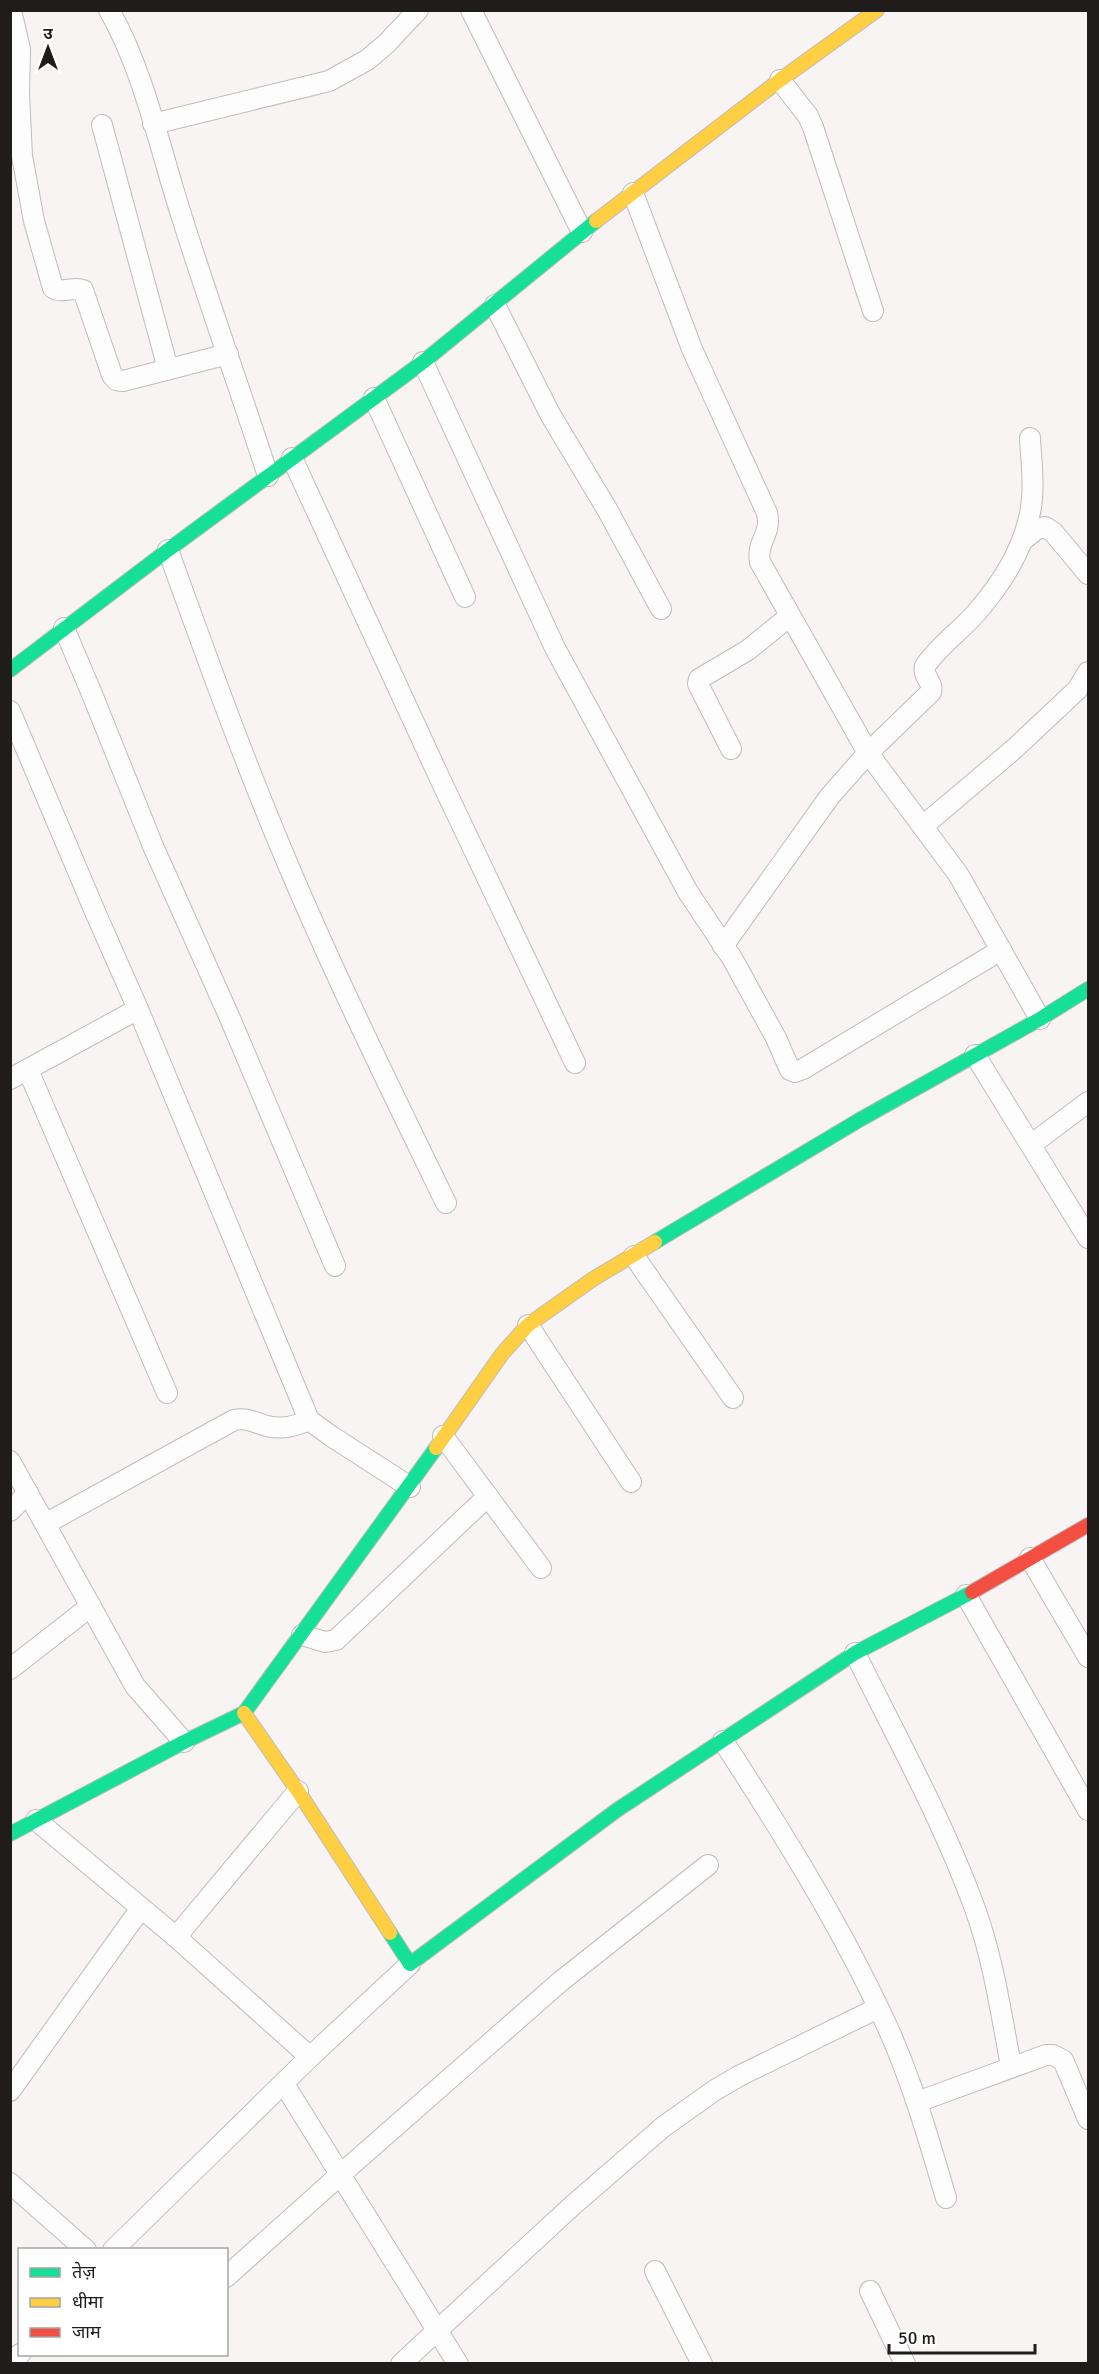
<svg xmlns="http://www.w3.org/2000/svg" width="1099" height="2374" viewBox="0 0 1099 2374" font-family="Signika,'Noto Sans Devanagari',sans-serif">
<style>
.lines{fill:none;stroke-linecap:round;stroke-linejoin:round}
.street-casing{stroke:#bfbcbb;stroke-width:22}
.fast-casing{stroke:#bfbcbb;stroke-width:16}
.slow-casing{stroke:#bfbcbb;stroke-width:16}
.jam-casing{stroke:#bfbcbb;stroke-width:16}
.street{stroke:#fefdfd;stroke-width:20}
.fast{stroke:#16e098;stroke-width:14}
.slow{stroke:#ffcf43;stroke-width:14}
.jam{stroke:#f24e42;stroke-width:14}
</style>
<rect width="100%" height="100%" fill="#f8f4f3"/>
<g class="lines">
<defs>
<g id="street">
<path d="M11,10L20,49L19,94L22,156L34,221L53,288C61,294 73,286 83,290L112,375L116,380L123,381L228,354"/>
<path d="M109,10C142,67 159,144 179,208C207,298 239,386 268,476"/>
<path d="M471,10L582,232"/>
<path d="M780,80L808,116L813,127L873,311"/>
<path d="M153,124L329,81L367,60L386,44L418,10"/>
<path d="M102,125L168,369"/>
<path d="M633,193L692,349L767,513C772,535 756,541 760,562L868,753L958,874L1040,1019"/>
<path d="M495,305L550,414L608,511L661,609"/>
<path d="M423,362L555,648L688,892L732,958L776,1038L790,1070L795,1072L803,1069L1001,950"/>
<path d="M374,398L465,597"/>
<path d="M292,458L442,783L575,1063"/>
<path d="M1023,540L1037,529L1045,527L1053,532L1088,574"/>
<path d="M168,550C204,650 240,750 281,848C331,968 389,1086 446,1203"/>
<path d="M64,628L92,694L153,846L229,1016L335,1266"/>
<path d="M10,711L96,914L138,1009L309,1420L331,1436L410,1487"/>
<path d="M731,749L698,684L699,679L748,650L790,616"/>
<path d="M923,826L1013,750L1077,690L1088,672"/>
<path d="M723,946L830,796L868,753L931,692C934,682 922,677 925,666C939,646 960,631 976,613C1005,580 1028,543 1032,499C1034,479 1031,458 1030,438"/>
<path d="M975,1055L1088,1238"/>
<path d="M28,1070L167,1393"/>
<path d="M10,1079L138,1009"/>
<path d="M1032,1144L1088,1102"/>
<path d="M634,1256L733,1398"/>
<path d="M528,1325L631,1482"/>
<path d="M443,1436L541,1568"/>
<path d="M10,1461L135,1686L184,1742"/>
<path d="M10,1511L28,1493"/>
<path d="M45,1524L234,1420C247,1417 255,1423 267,1426C283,1430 295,1426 309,1420"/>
<path d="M1030,1558L1088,1657"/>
<path d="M966,1595L1088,1810"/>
<path d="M302,1635L325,1642L336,1640L488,1496"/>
<path d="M855,1653C896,1736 942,1819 974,1906C993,1957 1001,2013 1011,2066"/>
<path d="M10,1669L91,1606"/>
<path d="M723,1741C783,1833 841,1926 887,2026C912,2081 929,2140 946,2198"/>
<path d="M36,1820L176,1937L310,2057"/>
<path d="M176,1937L298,1791"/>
<path d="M284,2084L458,2364"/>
<path d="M10,2091L141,1908"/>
<path d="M917,2102L1046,2055H1053L1063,2060L1088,2119"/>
<path d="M10,2183L86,2250"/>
<path d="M113,2250L310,2057L410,1964"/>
<path d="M655,2271L702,2364"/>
<path d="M226,2277L341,2174L561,1981L708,1865"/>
<path d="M870,2291L905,2364"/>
<path d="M11,2364L20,2354"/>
<path d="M401,2364L572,2206L663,2127L715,2090L739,2076L878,2008"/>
</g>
<g id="fast">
<path d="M10,670L168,550L423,362L596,221"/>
<path d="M655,1242L861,1119L1040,1019L1088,989"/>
<path d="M10,1834L184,1742L244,1713L436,1448"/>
<path d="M390,1933L410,1964L617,1810L855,1653L972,1592"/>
</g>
<g id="slow">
<path d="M596,221L780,80L877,10"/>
<path d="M436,1448L502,1354L528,1325L593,1279L655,1242"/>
<path d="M244,1713L298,1791L390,1933"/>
</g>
<path id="jam" d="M972,1592L1088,1525"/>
</defs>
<!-- street casing -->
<use href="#street" class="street-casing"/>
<!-- fast casing -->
<use href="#fast" class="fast-casing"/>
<!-- slow casing -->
<use href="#slow" class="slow-casing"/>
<!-- jam casing -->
<use href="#jam" class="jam-casing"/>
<!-- street -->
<use href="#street" class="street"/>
<!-- fast -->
<use href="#fast" class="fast"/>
<!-- slow -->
<use href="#slow" class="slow"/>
<!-- jam -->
<use href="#jam" class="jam"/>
</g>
<!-- border -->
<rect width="1099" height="2374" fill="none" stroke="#1f1c1b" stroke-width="24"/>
<!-- legend -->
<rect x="18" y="2248" width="210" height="108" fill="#ffffff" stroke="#a5a4a4" stroke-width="1.5"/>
<rect x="30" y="2268" width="30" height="9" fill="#16e098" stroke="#a5a4a4" stroke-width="1.5"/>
<text x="72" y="2278" font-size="18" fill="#1f1c1b">तेज़</text>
<rect x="30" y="2298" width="30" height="9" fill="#ffcf43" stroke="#a5a4a4" stroke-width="1.5"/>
<text x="72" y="2308" font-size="18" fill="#1f1c1b">धीमा</text>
<rect x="30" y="2328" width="30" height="9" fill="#f24e42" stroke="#a5a4a4" stroke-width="1.5"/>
<text x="72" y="2338" font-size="18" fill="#1f1c1b">जाम</text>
<!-- north arrow -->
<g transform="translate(48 48)" stroke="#ffffff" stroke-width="4.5" paint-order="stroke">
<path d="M0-4.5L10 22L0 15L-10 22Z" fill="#1f1c1b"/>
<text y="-9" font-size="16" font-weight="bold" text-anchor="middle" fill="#1f1c1b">उ</text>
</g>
<!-- scale -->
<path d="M889 2344v9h146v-9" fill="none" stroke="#1f1c1b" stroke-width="3"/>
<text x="898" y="2344" font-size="18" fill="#1f1c1b" stroke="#ffffff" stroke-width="4.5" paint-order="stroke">50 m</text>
</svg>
